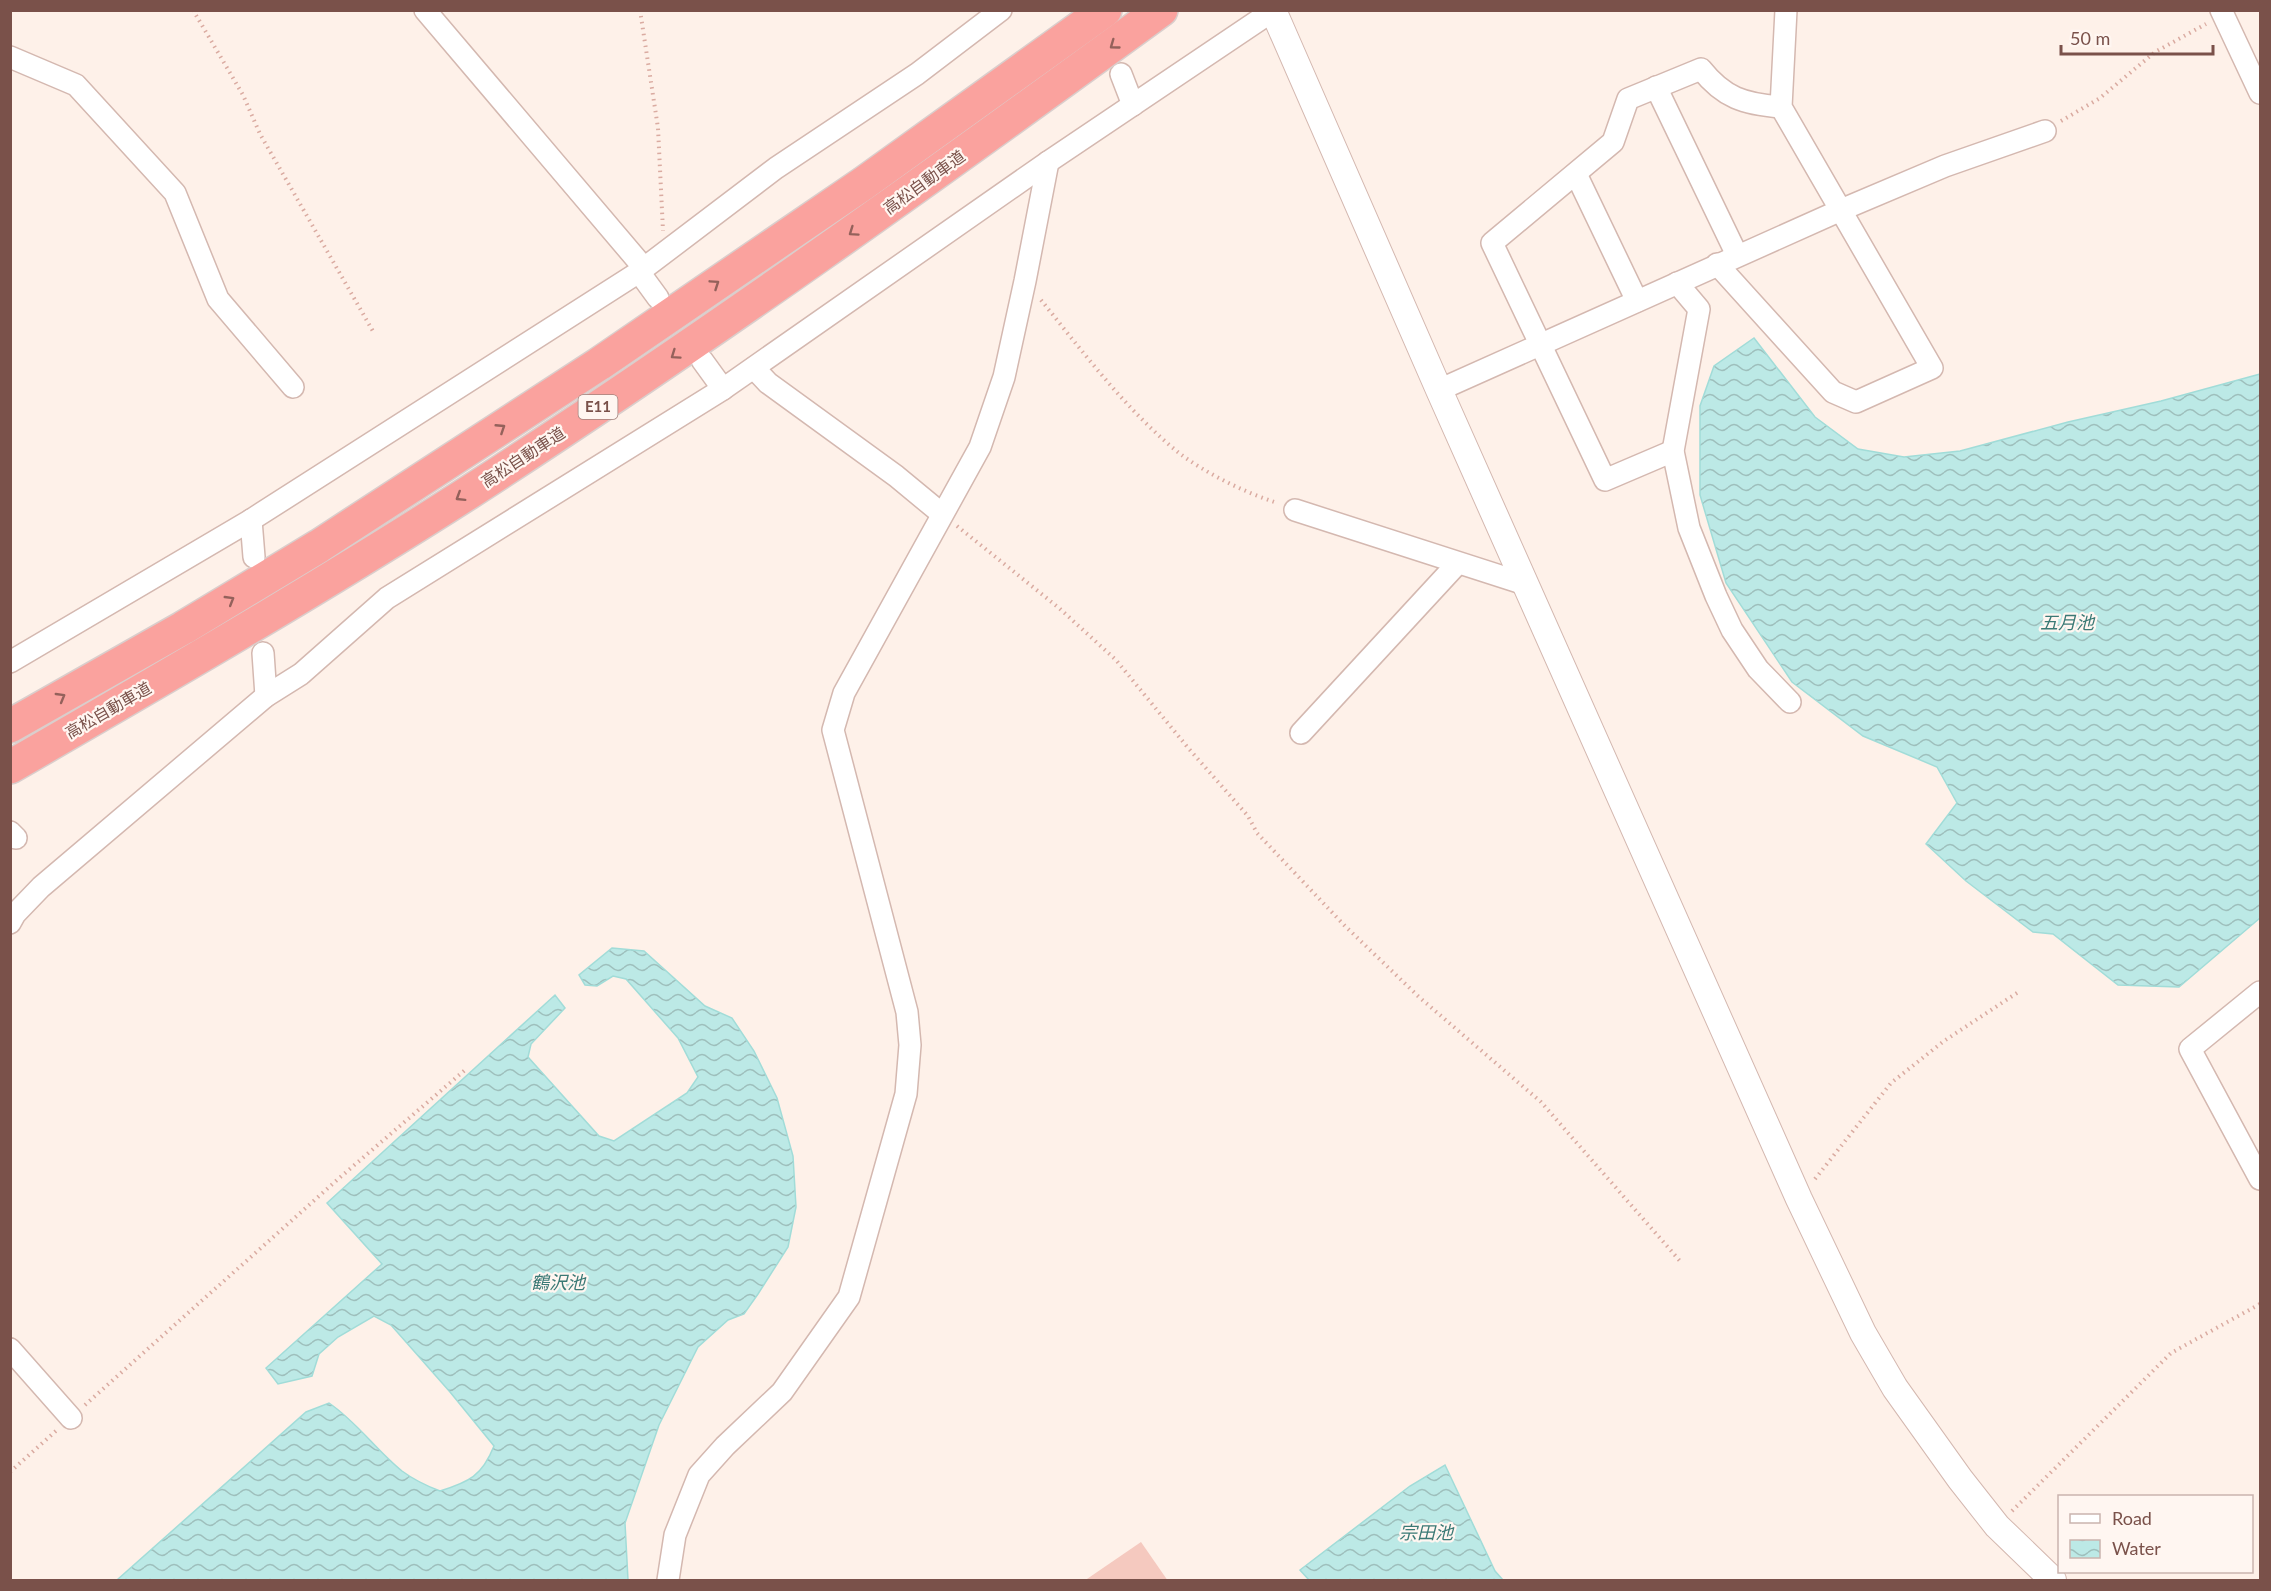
<svg xmlns="http://www.w3.org/2000/svg" width="2271" height="1591" viewBox="0 0 2271 1591" font-family="Lato,'Noto Sans JP',sans-serif">
<style>
.water{fill:url(#water-waves);stroke:#a1dcd8;stroke-width:1.5}
.building{fill:#f5c9bf}
.lines{fill:none;stroke-linecap:round;stroke-linejoin:round}
.minor-casing{stroke:#d4b8b0;stroke-width:24}
.tertiary-casing{stroke:#d4b8b0;stroke-width:28}
.motorway-casing{stroke:#dacecc;stroke-width:36}
.path{stroke:#daaba1;stroke-width:4;stroke-dasharray:1.5 4.5;stroke-linecap:butt}
.minor{stroke:#fff;stroke-width:21}
.tertiary{stroke:#fff;stroke-width:26}
.motorway{stroke:#faa29e;stroke-width:33}
.oneway{stroke:#94615b}
.labels{text-anchor:middle;stroke-width:4.5;stroke-linejoin:round;paint-order:stroke}
.shield{fill:#fff6f1;stroke:#a2827c;stroke-width:1.5}
.shield-label{font-size:15px;font-weight:bold;fill:#7a514a}
.street-label{font-size:16px;fill:#7a514a;stroke:#fff6f1}
.water-label{font-size:18px;font-style:italic;fill:#3a7975;stroke:#fff6f1}
</style>
<defs>
<pattern id="water-waves" width="16" height="10" patternUnits="userSpaceOnUse" patternTransform="scale(1.5)"><rect width="16" height="10" fill="#bce9e6"/><path d="M0 5q4-4 8 0t8 0" fill="none" stroke="#9ebfbc"/></pattern>
</defs>
<rect width="100%" height="100%" fill="#fef1e9"/>
<!-- water -->
<g class="water">
<path d="M1754,338L1815,417L1858,449L1904,457L1960,451L2068,422L2161,401L2260,374V918L2179,987L2118,985L2053,934L2033,932L1966,881L1926,844L1957,803L1937,767L1863,736L1792,682L1726,583L1700,495V406L1714,366Z"/>
<path d="M612,948L644,951L705,1006L732,1018L754,1051L777,1098L793,1156L796,1207L788,1247L758,1294L744,1314L728,1320L698,1347L659,1425L625,1523L628,1580H117L306,1412L329,1403C357,1422 376,1450 402,1471C414,1480 427,1486 440,1491C469,1482 482,1476 494,1446L450,1392L391,1325L374,1316L338,1337L319,1354L312,1376L278,1384L266,1368L382,1264L327,1203L555,995L565,1008L531,1044L528,1057L599,1136L614,1141L687,1093L698,1077L678,1038L626,979L613,976L597,986L585,985L579,975Z"/>
<path d="M1445,1465L1495,1571L1503,1580H1309L1300,1570L1410,1486Z"/>
</g>
<!-- building -->
<path class="building" d="M1141,1542L1168,1581H1084Z"/>
<g class="lines">
<defs>
<g id="minor">
<path d="M425,10L644,268"/>
<path d="M2221,10L2260,93"/>
<path d="M10,57L76,85L175,193L218,299L293,387"/>
<path d="M1121,74L1133,105"/>
<path d="M1656,87L1737,255"/>
<path d="M1576,174L1637,301"/>
<path d="M1717,264L1833,392L1856,402L1932,368L1781,107L1786,10"/>
<path d="M639,272L658,298"/>
<path d="M1677,283L1699,309L1673,451L1689,528L1716,596L1732,630L1758,669L1790,702"/>
<path d="M702,360L723,389"/>
<path d="M754,368L768,383L896,476L942,514"/>
<path d="M1439,390L1841,210L1945,166L2045,131"/>
<path d="M1673,451L1605,480L1492,243L1613,142L1628,99L1701,69C1724,98 1744,104 1781,107"/>
<path d="M1295,510L1525,584"/>
<path d="M251,520L254,557"/>
<path d="M263,653L266,696"/>
<path d="M10,662L251,520L639,272L776,168L917,74L1001,10"/>
<path d="M1301,733L1457,564"/>
<path d="M10,832L16,838"/>
<path d="M10,923L15,914L41,887L266,696L301,674L387,598L723,389L1048,162L1274,10"/>
<path d="M2260,992L2190,1049L2260,1179"/>
<path d="M10,1349L71,1418"/>
<path d="M668,1580L675,1535L699,1475L725,1446L782,1392L849,1297L906,1094L910,1045L907,1012L833,730L844,693L980,447L1004,377L1025,281L1048,162"/>
</g>
<path id="tertiary" d="M1273,10L1439,390L1799,1199L1863,1333L1895,1388L1960,1479L1997,1526L2053,1580"/>
<g id="motorway">
<path d="M10,726L183,628L319,546L599,364L864,183L1105,10"/>
<path d="M10,767C164,678 318,589 468,493C705,340 933,176 1161,10"/>
</g>
</defs>
<!-- minor casing -->
<use href="#minor" class="minor-casing"/>
<!-- tertiary casing -->
<use href="#tertiary" class="tertiary-casing"/>
<!-- motorway casing -->
<use href="#motorway" class="motorway-casing"/>
<!-- path -->
<g class="path">
<path d="M193,10L243,95L260,134L374,333"/>
<path d="M640,10L658,128L663,231"/>
<path d="M2061,121L2100,98L2155,52L2206,24"/>
<path d="M1041,300C1083,352 1127,411 1179,453C1207,474 1244,492 1277,503"/>
<path d="M957,526L1059,608L1116,660L1189,749L1248,816L1257,833L1344,925L1419,997L1541,1102L1680,1261"/>
<path d="M1815,1179L1891,1083L1944,1041L2020,991"/>
<path d="M85,1405L337,1180L465,1070"/>
<path d="M10,1472L57,1430"/>
<path d="M2012,1511L2171,1353L2260,1304"/>
</g>
<!-- minor -->
<use href="#minor" class="minor"/>
<!-- tertiary -->
<use href="#tertiary" class="tertiary"/>
<!-- motorway -->
<use href="#motorway" class="motorway"/>
</g>
<!-- one-way arrows -->
<defs><path id="oneway-chevron" d="M-2-3.5L2.5 0L-2 3.5" fill="none" stroke-width="1.6" stroke-linecap="round" stroke-linejoin="round" transform="scale(1.5)"/></defs>
<g class="oneway">
<use href="#oneway-chevron" transform="translate(1114 45) rotate(144)"/>
<use href="#oneway-chevron" transform="translate(853 232) rotate(145)"/>
<use href="#oneway-chevron" transform="translate(715 284) rotate(-34)"/>
<use href="#oneway-chevron" transform="translate(675 355) rotate(145)"/>
<use href="#oneway-chevron" transform="translate(501 428) rotate(-33)"/>
<use href="#oneway-chevron" transform="translate(460 497) rotate(148)"/>
<use href="#oneway-chevron" transform="translate(230 600) rotate(-31)"/>
<use href="#oneway-chevron" transform="translate(61 697) rotate(-30)"/>
</g>
<g class="labels">
<!-- shield labels -->
<rect class="shield" x="578.5" y="395" width="39" height="24" rx="4.5"/>
<g class="shield-label">
<text x="598" y="412">E11</text>
</g>
<!-- street labels -->
<g class="street-label">
<text transform="translate(924 182) rotate(-36)" y="6">高松自動車道</text>
<text transform="translate(523 457) rotate(-33)" y="6">高松自動車道</text>
<text transform="translate(108 710) rotate(-30)" y="6">高松自動車道</text>
</g>
<!-- water labels -->
<g class="water-label">
<text x="2067" y="629">五月池</text>
<text x="558" y="1289">鶴沢池</text>
<text x="1426" y="1539">宗田池</text>
</g>
</g>
<!-- border -->
<rect width="2271" height="1591" fill="none" stroke="#7a514a" stroke-width="24"/>
<!-- legend -->
<rect x="2058" y="1495" width="195" height="78" fill="#fff6f1" stroke="#cab4ae" stroke-width="1.5"/>
<rect x="2070" y="1514" width="30" height="9" fill="#ffffff" stroke="#cab4ae" stroke-width="1.5"/>
<text x="2112" y="1525" font-size="18" fill="#7a514a">Road</text>
<rect x="2070" y="1540" width="30" height="18" fill="url(#water-waves)" stroke="#cab4ae" stroke-width="1.5"/>
<text x="2112" y="1555" font-size="18" fill="#7a514a">Water</text>
<!-- scale -->
<path d="M2061 45v9h152v-9" fill="none" stroke="#7a514a" stroke-width="3"/>
<text x="2070" y="45" font-size="18" fill="#7a514a" stroke="#fff6f1" stroke-width="4.5" paint-order="stroke">50 m</text>
</svg>
